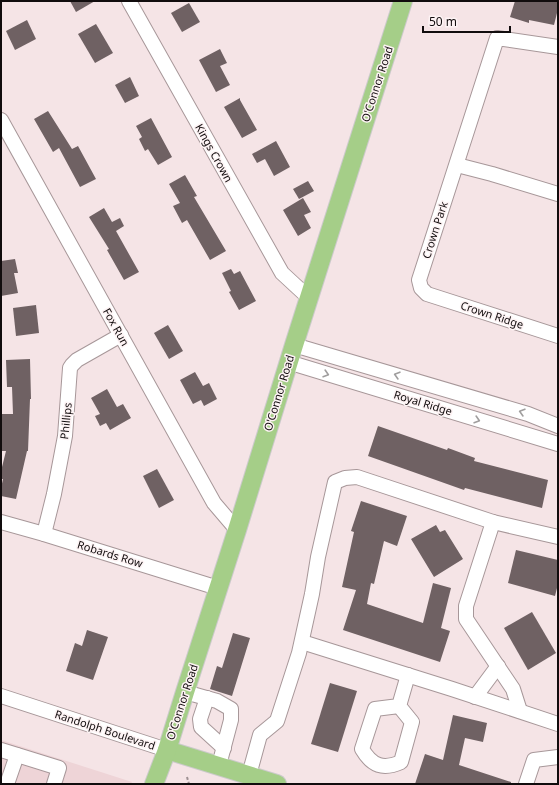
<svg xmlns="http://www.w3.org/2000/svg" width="559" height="785" viewBox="0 0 559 785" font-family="'Noto Sans',sans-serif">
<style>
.built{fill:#eed4d7}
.building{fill:#6f6163}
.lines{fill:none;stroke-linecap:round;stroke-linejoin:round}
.minor-casing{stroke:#a79799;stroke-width:16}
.major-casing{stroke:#cbcaca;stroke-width:20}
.path{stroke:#9e9193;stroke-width:2;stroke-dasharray:3 2;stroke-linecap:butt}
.minor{stroke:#fff;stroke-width:14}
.major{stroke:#a5ce88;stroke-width:18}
.oneway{stroke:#a09e9e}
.labels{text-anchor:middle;stroke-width:3;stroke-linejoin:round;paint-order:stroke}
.street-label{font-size:11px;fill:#110c0d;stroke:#fdf3f4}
</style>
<rect width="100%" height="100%" fill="#f5e4e6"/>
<!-- built -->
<path class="built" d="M1,740L132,782L131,784H1Z"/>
<!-- building -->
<g class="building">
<path d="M70,1H95L76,12Z"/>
<path d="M515,1H558V9L554,25L529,20V23L510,17Z"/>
<path d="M189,3L200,22L182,32L171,13Z"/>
<path d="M27,20L36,39L15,50L6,31Z"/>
<path d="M96,24L113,53L95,63L78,34Z"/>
<path d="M220,49L227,63L220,66L230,85L216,92L199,60Z"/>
<path d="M130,77L139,96L125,103L115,85Z"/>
<path d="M240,98V100L257,130L242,138L224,107Z"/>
<path d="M48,111L72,149L78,146L96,179L80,187L59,148L53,152L34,119Z"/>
<path d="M151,118L172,157L158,165L148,149L145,151L139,139L142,137L136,126Z"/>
<path d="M276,141L290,167L274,176L265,159L257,163L252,154Z"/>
<path d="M185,175L197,196L194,197L226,251L210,260L187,220L182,223L173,206L180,203L169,184Z"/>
<path d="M308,181L314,191L299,199L293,189Z"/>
<path d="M303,198L311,212L304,215L311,228L298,236L283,210Z"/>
<path d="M104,208L112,222L120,218L124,226L116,231L139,272L124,280L107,250L109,249L89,217Z"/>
<path d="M15,259L18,273H14L18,293L1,296V261Z"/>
<path d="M231,269L234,274L240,271L256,301L239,310L229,292L231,291L222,273Z"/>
<path d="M36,305L39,333L16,336L13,308Z"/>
<path d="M168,325L183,351L169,359L154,333Z"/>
<path d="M30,359L31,399H30L28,451H27L16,499L1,496V488L3,479H1V471L6,451H1V414H13L12,387H7L6,360Z"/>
<path d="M195,372L203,386L209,383L217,399L204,406L201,400L193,404L180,380Z"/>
<path d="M107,389L117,407L123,404L131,418L110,430L106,423L100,426L95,416L100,414L91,398Z"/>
<path d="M378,426L447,450L448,448L475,458L474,461L548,480L542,508L465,488L464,490L368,456Z"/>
<path d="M157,469L174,500L159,508L143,476Z"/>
<path d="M361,501L407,516L397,546L384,541L374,584L371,583L367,604L423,623L433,583L451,588L441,628L450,631L440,662L343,630L356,590L342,587L354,532L351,531Z"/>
<path d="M436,525L440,532L445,530L463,559L434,577L411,539Z"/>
<path d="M516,550L558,560V584L555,596L508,583Z"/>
<path d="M532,612L556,653L528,670L504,628Z"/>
<path d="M87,630L108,637L93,680L66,671L75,643L82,646Z"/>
<path d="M233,633L250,638L232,696L210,689L217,666L222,668Z"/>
<path d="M330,683L357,691L338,752L311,744Z"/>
<path d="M453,715L487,723L483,742L465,738L459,765L511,782V784H415L425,754L443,760Z"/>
</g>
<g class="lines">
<defs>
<g id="minor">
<path d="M129,1L282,273L309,298"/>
<path d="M558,47L497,38L419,280L421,288L427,294L558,336"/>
<path d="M1,120L214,503L237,530"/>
<path d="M457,165L492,174L558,194"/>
<path d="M294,345L528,414L558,426"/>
<path d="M288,362L558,444"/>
<path d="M1,522L44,534L218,588"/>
<path d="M493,522L466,606V619L513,689L520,711"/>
<path d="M44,534L54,494L65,436L70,368L72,365L77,360L121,335"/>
<path d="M302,642L452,689L558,724"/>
<path d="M185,692L217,701L231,709V720L219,765"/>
<path d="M1,696L167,750"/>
<path d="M475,697L498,666"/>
<path d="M207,698L200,719L201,727L224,748"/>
<path d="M399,706L375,709L362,749C372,766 383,770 401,762L412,722L399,706L408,675"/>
<path d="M1,750L59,768L54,784"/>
<path d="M249,775L260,735L277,721L299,653L312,594L318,557L335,482L345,478L357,477L493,522L558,537"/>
<path d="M7,784L17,755"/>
<path d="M526,784L534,760L558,757"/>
</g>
<g id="major">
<path d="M167,750L277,784"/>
<path d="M154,784L167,750L185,692L237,530L294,345L403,1"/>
</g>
</defs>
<!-- minor casing -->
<use href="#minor" class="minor-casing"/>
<!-- major casing -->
<use href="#major" class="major-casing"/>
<!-- path -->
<path class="path" d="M187,777L189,784"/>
<!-- minor -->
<use href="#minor" class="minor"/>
<!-- major -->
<use href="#major" class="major"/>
</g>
<!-- one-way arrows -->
<defs><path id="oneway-chevron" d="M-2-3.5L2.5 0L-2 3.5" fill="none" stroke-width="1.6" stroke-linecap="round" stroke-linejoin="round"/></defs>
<g class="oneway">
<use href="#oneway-chevron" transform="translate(326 374) rotate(17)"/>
<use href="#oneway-chevron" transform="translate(397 375) rotate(-164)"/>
<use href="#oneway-chevron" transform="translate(522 412) rotate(-164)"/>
<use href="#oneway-chevron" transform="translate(477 420) rotate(17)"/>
</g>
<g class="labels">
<!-- street labels -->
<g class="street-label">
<text transform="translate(377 84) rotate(-72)" y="4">O'Connor Road</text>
<text transform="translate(214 153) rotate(61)" y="4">Kings Crown</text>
<text transform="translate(435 230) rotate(-72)" y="4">Crown Park</text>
<text transform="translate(492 315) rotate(18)" y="4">Crown Ridge</text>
<text transform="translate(116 327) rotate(61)" y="4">Fox Run</text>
<text transform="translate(279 393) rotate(-73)" y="4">O'Connor Road</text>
<text transform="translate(423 403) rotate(17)" y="4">Royal Ridge</text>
<text transform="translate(66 421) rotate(-84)" y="4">Phillips</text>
<text transform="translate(110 554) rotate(17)" y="4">Robards Row</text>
<text transform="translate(182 702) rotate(-72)" y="4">O'Connor Road</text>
<text transform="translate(105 730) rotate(18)" y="4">Randolph Boulevard</text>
</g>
</g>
<!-- border -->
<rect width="559" height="785" fill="none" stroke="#110c0d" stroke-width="4"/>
<!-- scale -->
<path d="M423 26v6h87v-6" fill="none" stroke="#110c0d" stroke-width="2"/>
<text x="429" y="26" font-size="12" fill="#110c0d" stroke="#fdf3f4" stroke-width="3" paint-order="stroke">50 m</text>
</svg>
